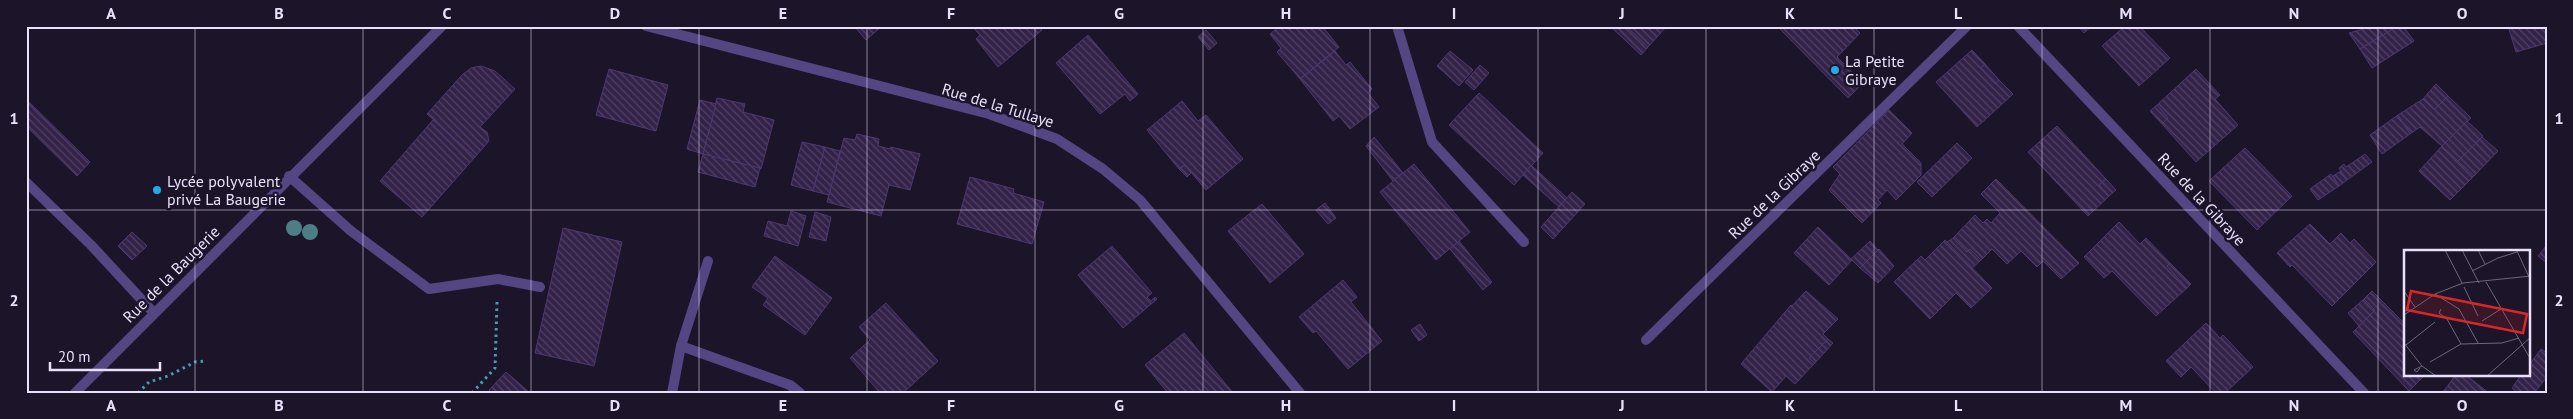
<svg xmlns="http://www.w3.org/2000/svg" width="2573" height="419" viewBox="0 0 2573 419" font-family="'PT Sans',sans-serif">
<style>
.building{fill:url(#building-back-hatch);stroke:#4f3772}
.lines{fill:none;stroke-linecap:round;stroke-linejoin:round}
.path{stroke:#409fb0;stroke-width:3;stroke-dasharray:2.5 4;stroke-linecap:butt}
.service{stroke:#544583;stroke-width:10}
.minor{stroke:#544583;stroke-width:10}
.tree{fill:#4c7e85}
.grid{fill:none;stroke:#e9e0fb;stroke-width:1;stroke-opacity:0.55}
.poi-dot{fill:#23a9e5;stroke:#1c1429;stroke-width:2}
.labels{text-anchor:middle;stroke-width:5;stroke-linejoin:round;paint-order:stroke}
.poi-label{font-size:16px;fill:#e9e0fb;stroke:#1c1429;text-anchor:start}
.street-label{font-size:16px;fill:#e9e0fb;stroke:#1c1429}
.inset-road{fill:none;stroke:#6e667d;stroke-width:1}
.view{fill:#d62828;fill-opacity:0.15;stroke:#d62828;stroke-width:2.5}
.inset-edge{fill:none;stroke:#e9e0fb;stroke-width:2.5}
.neatline{fill:none;stroke:#e9e0fb;stroke-width:2}
.grid-label{font-size:16px;text-anchor:middle;font-weight:bold;fill:#e9e0fb}
</style>
<defs>
<pattern id="building-back-hatch" width="6" height="6" patternUnits="userSpaceOnUse" patternTransform="scale(1.25)"><rect width="6" height="6" fill="#322248"/><path d="M-1 5l2 2M0 0l6 6M5-1l2 2" fill="none" stroke="#504263"/></pattern>
</defs>
<rect width="100%" height="100%" fill="#1c1429"/>
<!-- building -->
<g class="building">
<path d="M854,26H882L866,40Z"/>
<path d="M972,26H1038L1042,30L998,67L976,39L980,35Z"/>
<path d="M1280,26H1322L1339,47L1300,79L1277,52L1281,48L1270,34Z"/>
<path d="M1610,26H1626L1648,47L1641,55Z"/>
<path d="M1626,26H1667L1648,47Z"/>
<path d="M1777,26H1853L1860,33L1837,57L1863,83L1848,98Z"/>
<path d="M2078,26H2092L2084,33Z"/>
<path d="M2125,26H2139L2170,58L2139,86L2102,46Z"/>
<path d="M2374,26H2398L2360,49L2349,33Z"/>
<path d="M2398,26H2403L2414,41L2372,68L2360,49Z"/>
<path d="M2508,26H2547V43L2516,52Z"/>
<path d="M1206,30L1217,43L1209,50L1198,37Z"/>
<path d="M1088,35L1138,94L1130,101L1125,94L1100,114L1056,63Z"/>
<path d="M1972,50L1985,64L1981,68L1995,84L1999,80L2013,94L1977,127L1936,82Z"/>
<path d="M1335,51L1346,65L1350,62L1372,89L1368,93L1379,107L1350,129L1339,116L1333,121L1300,79Z"/>
<path d="M1450,51L1473,70L1459,86L1437,66Z"/>
<path d="M1985,64L1999,80L1995,84L1981,68Z"/>
<path d="M1480,65L1489,73L1474,90L1465,82Z"/>
<path d="M481,66L495,71L515,89L480,127L487,132L489,141L475,157L427,114L462,75L471,68Z"/>
<path d="M609,69L668,85L656,131L596,115Z"/>
<path d="M2196,69L2220,95L2215,99L2238,125L2196,162L2162,124L2168,118L2157,105Z"/>
<path d="M2436,84L2448,96L2434,110L2423,99Z"/>
<path d="M1479,93L1543,153L1514,185L1449,125Z"/>
<path d="M2448,96L2471,118L2442,146L2420,127L2410,134L2398,115L2423,99L2434,110Z"/>
<path d="M717,98L745,104L743,112L774,120L761,169L703,154Z"/>
<path d="M26,99L90,162L77,176L26,126Z"/>
<path d="M700,100L716,104L703,154L687,149Z"/>
<path d="M1182,101L1198,121L1206,115L1243,159L1206,190L1185,165L1179,169L1147,130Z"/>
<path d="M2157,105L2168,118L2162,124L2150,111Z"/>
<path d="M1889,110L1912,133L1902,144L1921,163V175L1896,200L1887,190L1878,200L1881,203L1862,223L1829,190L1840,174L1833,167Z"/>
<path d="M2398,115L2410,134L2382,154L2370,135Z"/>
<path d="M433,120L475,157L422,217L380,181Z"/>
<path d="M2467,121L2483,136L2458,161L2442,146Z"/>
<path d="M2057,126L2106,179L2099,185L2109,196L2088,216L2028,152Z"/>
<path d="M857,134L879,139L878,146L890,149L891,147L920,154L910,190L889,185L881,216L827,202L844,138L855,140Z"/>
<path d="M1374,137L1403,173L1393,181L1366,146Z"/>
<path d="M2482,137L2498,151L2474,176L2458,161Z"/>
<path d="M802,142L825,147L813,191L791,185Z"/>
<path d="M1957,143L1972,158L1932,197L1917,182Z"/>
<path d="M2442,146L2474,176L2450,200L2419,171Z"/>
<path d="M825,147L840,151L829,195L813,191Z"/>
<path d="M2245,148L2292,196L2257,230L2209,181Z"/>
<path d="M703,154L760,168L755,187L698,172Z"/>
<path d="M2365,154L2372,162L2347,180L2339,168L2344,164L2346,167Z"/>
<path d="M1414,164L1470,232L1436,260L1380,192Z"/>
<path d="M1185,165L1191,173L1187,177L1179,169Z"/>
<path d="M1531,165L1567,198L1559,207L1523,175Z"/>
<path d="M2341,171L2347,180L2339,186L2333,176Z"/>
<path d="M2331,174L2339,186L2318,200L2310,189Z"/>
<path d="M970,177L1014,189L1013,193L1044,202L1032,244L957,224Z"/>
<path d="M1996,179L2079,263L2061,279L2043,261L2037,267L2021,251L2007,264L1992,249L1981,260L1970,249L1967,252L1953,238L1975,215L1983,223L1987,219L1991,223L2000,213L1981,194Z"/>
<path d="M2106,179L2116,190L2109,196L2099,185Z"/>
<path d="M1572,192L1585,204L1553,239L1541,227Z"/>
<path d="M1325,203L1336,218L1328,224L1316,210Z"/>
<path d="M1262,204L1304,254L1270,283L1228,231Z"/>
<path d="M791,211L806,216L798,246L764,236L768,221L787,226Z"/>
<path d="M815,212L831,217L826,241L809,237Z"/>
<path d="M2119,222L2140,244L2146,238L2170,263L2167,266L2187,288L2156,316L2112,271L2104,278L2084,257Z"/>
<path d="M2310,224L2330,244L2341,233L2350,243L2354,239L2376,262L2332,306L2292,265L2290,267L2277,253Z"/>
<path d="M1818,227L1852,260L1829,285L1794,253Z"/>
<path d="M563,228L622,242L594,366L535,353Z"/>
<path d="M132,232L147,246L132,260L118,246Z"/>
<path d="M1953,238L1967,252L1970,249L1981,260L1972,268L1947,242Z"/>
<path d="M1945,240L1992,288L1971,308L1956,293L1930,319L1894,282L1921,256L1925,260Z"/>
<path d="M1459,241L1492,282L1483,290L1450,249Z"/>
<path d="M1870,241L1878,250L1860,268L1851,259Z"/>
<path d="M1112,246L1152,293L1147,297L1151,301L1155,297L1157,299L1123,328L1078,275Z"/>
<path d="M2546,246L2547,247V263L2538,256Z"/>
<path d="M1879,249L1894,266L1878,283L1860,268Z"/>
<path d="M775,256L832,298L805,335L763,305L768,298L752,287Z"/>
<path d="M2170,263L2191,284L2187,288L2167,266Z"/>
<path d="M1343,280L1357,297L1351,302L1382,341L1348,369L1316,331L1313,333L1299,317Z"/>
<path d="M1806,291L1838,319L1823,334L1828,339L1809,358L1815,363L1795,384L1786,376L1772,392L1741,364L1791,305L1792,306Z"/>
<path d="M2372,291L2406,325V375H2425L2409,391L2353,332L2375,310L2364,299Z"/>
<path d="M2364,299L2375,310L2359,326L2348,313Z"/>
<path d="M886,303L938,361L903,393H880L850,358L870,340L859,327Z"/>
<path d="M2206,323L2220,338L2223,335L2253,367L2225,393H2216L2191,367L2181,377L2166,361Z"/>
<path d="M1420,324L1427,335L1419,341L1411,330Z"/>
<path d="M1184,333L1233,393H1168L1145,365Z"/>
<path d="M1828,339L1833,343L1815,363L1809,358Z"/>
<path d="M2541,349L2547,353V377L2534,393H2518L2512,388L2521,375H2529V365Z"/>
<path d="M506,372L530,393H492L489,390Z"/>
<path d="M2456,375H2466L2489,393H2442Z"/>
</g>
<g class="lines">
<!-- path -->
<g class="path">
<path d="M138,393L149,382L168,376L195,362L206,361"/>
<path d="M472,393L495,368L497,302"/>
</g>
<!-- service -->
<g class="service">
<path d="M26,182L91,245L153,312"/>
<path d="M1646,340L1967,26"/>
</g>
<!-- minor -->
<g class="minor">
<path d="M646,26L989,114L1057,139L1103,169L1140,200L1300,393"/>
<path d="M1397,26L1432,142L1524,242"/>
<path d="M2018,26L2364,393"/>
<path d="M289,176L351,231L429,289L498,279L540,287"/>
<path d="M708,261L681,346L790,385L800,393"/>
<path d="M75,393L442,26"/>
<path d="M672,393L681,346"/>
</g>
</g>
<!-- trees -->
<g class="tree">
<circle cx="294" cy="228" r="8"/>
<circle cx="310" cy="232" r="8"/>
</g>
<!-- grid -->
<path class="grid" d="M195,26V393M363,26V393M531,26V393M699,26V393M867,26V393M1035,26V393M1203,26V393M1370,26V393M1538,26V393M1706,26V393M1874,26V393M2042,26V393M2210,26V393M2378,26V393M26,210H2547"/>
<!-- markers -->
<g class="poi-dot">
<circle cx="1835" cy="70" r="5"/>
<circle cx="157" cy="190" r="5"/>
</g>
<g class="labels">
<!-- poi labels -->
<g class="poi-label">
<text x="1845" y="67">La Petite<tspan x="1845" dy="18">Gibraye</tspan></text>
<text x="167" y="187">Lycée polyvalent<tspan x="167" dy="18">privé La Baugerie</tspan></text>
</g>
<!-- street labels -->
<g class="street-label">
<text transform="translate(998 105) rotate(17)" y="6">Rue de la Tullaye</text>
<text transform="translate(1774 194) rotate(-44)" y="6">Rue de la Gibraye</text>
<text transform="translate(2202 199) rotate(47)" y="6">Rue de la Gibraye</text>
<text transform="translate(171 274) rotate(-45)" y="6">Rue de la Baugerie</text>
</g>
</g>
<!-- overview -->
<g transform="translate(2404 250)">
<rect width="126" height="126" fill="#1c1429"/>
<path class="inset-road" d="M41,0L58,33M58,0L75,33M74,0L81,14M113,1L125,27M68,21L94,8L113,2M82,32L127,110M60,37L74,66M0,41L11,57M31,44L55,59L74,93M37,59L35,63L43,69L57,94M0,65L31,44L59,33L127,26M78,71L97,59M0,93L18,116L32,126M2,95L31,72M26,112L57,94L98,93L115,88M16,118L13,122L10,120L18,116M83,126L127,87"/>
<path class="view" d="M7,41L123,64L119,83L3,60Z"/>
<rect width="126" height="126" class="inset-edge"/>
</g>
<!-- border -->
<rect width="2573" height="419" fill="none" stroke="#1c1429" stroke-width="55"/>
<!-- scale -->
<path d="M50 362v8h110v-8" fill="none" stroke="#e9e0fb" stroke-width="2.5"/>
<text x="58" y="362" font-size="15" fill="#e9e0fb" stroke="#1c1429" stroke-width="4" paint-order="stroke">20 m</text>
<rect x="28" y="28" width="2518" height="364" class="neatline"/>
<g class="grid-label">
<text x="111" y="19">A</text>
<text x="279" y="19">B</text>
<text x="447" y="19">C</text>
<text x="615" y="19">D</text>
<text x="783" y="19">E</text>
<text x="951" y="19">F</text>
<text x="1119" y="19">G</text>
<text x="1286" y="19">H</text>
<text x="1454" y="19">I</text>
<text x="1622" y="19">J</text>
<text x="1790" y="19">K</text>
<text x="1958" y="19">L</text>
<text x="2126" y="19">M</text>
<text x="2294" y="19">N</text>
<text x="2462" y="19">O</text>
<text x="14" y="124">1</text>
<text x="2559" y="124">1</text>
<text x="14" y="306">2</text>
<text x="2559" y="306">2</text>
<text x="111" y="411">A</text>
<text x="279" y="411">B</text>
<text x="447" y="411">C</text>
<text x="615" y="411">D</text>
<text x="783" y="411">E</text>
<text x="951" y="411">F</text>
<text x="1119" y="411">G</text>
<text x="1286" y="411">H</text>
<text x="1454" y="411">I</text>
<text x="1622" y="411">J</text>
<text x="1790" y="411">K</text>
<text x="1958" y="411">L</text>
<text x="2126" y="411">M</text>
<text x="2294" y="411">N</text>
<text x="2462" y="411">O</text>
</g>
</svg>
